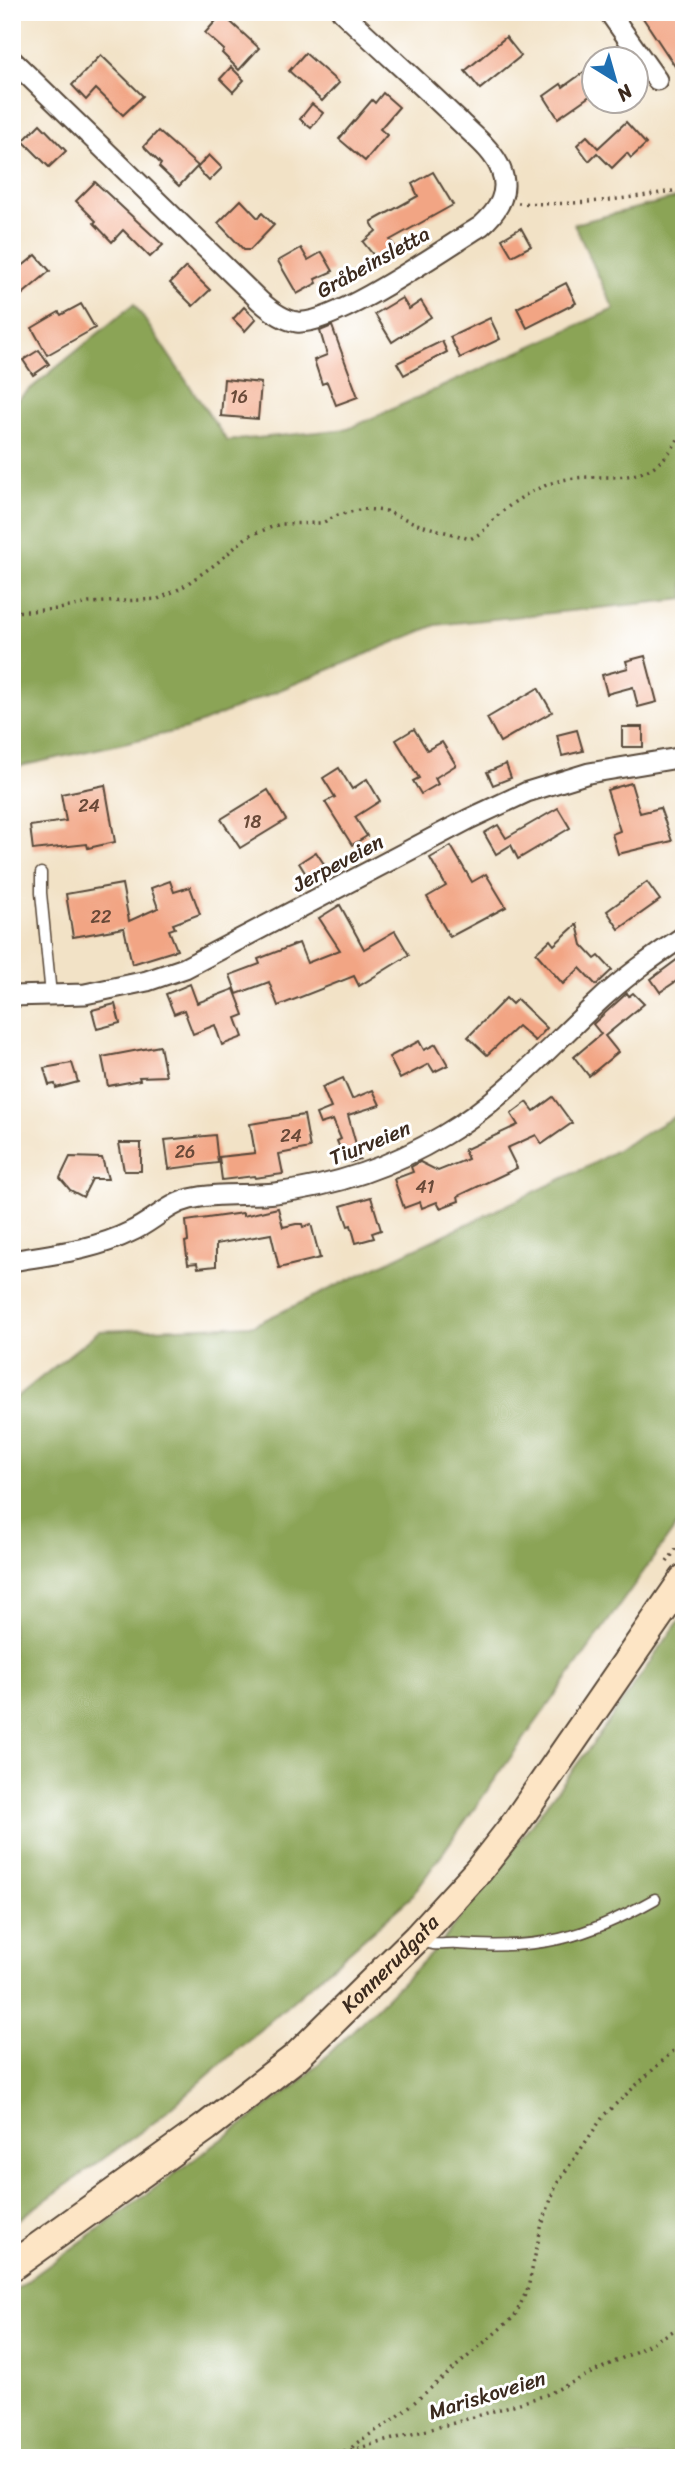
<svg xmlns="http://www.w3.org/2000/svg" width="696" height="2470" viewBox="0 0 696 2470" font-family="Sriracha,sans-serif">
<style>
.forest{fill:#8ba456;stroke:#63673a;stroke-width:2}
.building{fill:#f2a584}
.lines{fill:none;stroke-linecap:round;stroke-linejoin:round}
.lane-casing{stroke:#564637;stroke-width:13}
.street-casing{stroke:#564637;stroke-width:23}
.secondary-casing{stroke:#564637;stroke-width:32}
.path{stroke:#564637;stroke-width:3.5;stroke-dasharray:2 5;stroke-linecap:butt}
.lane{stroke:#fff;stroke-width:10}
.street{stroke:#fff;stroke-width:19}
.secondary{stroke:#fde5c5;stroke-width:28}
.labels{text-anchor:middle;stroke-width:6;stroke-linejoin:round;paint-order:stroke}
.number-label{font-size:18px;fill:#694938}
.street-label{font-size:21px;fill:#3b2a1e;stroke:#fff}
</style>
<rect width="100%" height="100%" fill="#fff"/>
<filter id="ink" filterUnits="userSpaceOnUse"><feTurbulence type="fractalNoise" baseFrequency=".0143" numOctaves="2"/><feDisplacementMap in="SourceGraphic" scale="14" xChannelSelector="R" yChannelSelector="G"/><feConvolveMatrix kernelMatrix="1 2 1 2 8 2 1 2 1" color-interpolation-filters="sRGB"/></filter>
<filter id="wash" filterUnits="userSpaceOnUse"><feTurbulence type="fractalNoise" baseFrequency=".00686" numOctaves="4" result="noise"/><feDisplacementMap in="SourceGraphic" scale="28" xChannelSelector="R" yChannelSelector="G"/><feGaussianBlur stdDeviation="1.57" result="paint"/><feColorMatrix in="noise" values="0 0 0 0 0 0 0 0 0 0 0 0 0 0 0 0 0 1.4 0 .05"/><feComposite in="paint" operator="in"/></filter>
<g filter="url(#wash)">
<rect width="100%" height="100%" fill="#f2e2c6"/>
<!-- forest -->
<g class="forest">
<path d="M684,196V599L436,625L186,729L12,768V404L134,304L227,441L348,429L614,309L574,224Z"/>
<path d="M684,1111V1515L411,1897L156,2121L12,2224V1401L99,1331L254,1325L587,1167Z"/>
<path d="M684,1614V2458H12V2292L297,2085L437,1948L597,1738Z"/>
</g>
<g id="blocks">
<!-- building -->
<g class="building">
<path d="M639,12H684V80Z"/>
<path d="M222,14L259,48L239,70L222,53L224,50L205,33Z"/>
<path d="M506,37L521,56L480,89L465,71Z"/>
<path d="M305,53L339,83L322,101L289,71Z"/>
<path d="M101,55L143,96L123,115L96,89L86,100L72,85Z"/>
<path d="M231,67L244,80L233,92L220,79Z"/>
<path d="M584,72L594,86V93L558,118L544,96L561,84L563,87Z"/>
<path d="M383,93L399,107L380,129L387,135L365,161L339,139L372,100L375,103Z"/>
<path d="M312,104L323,113L311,128L300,119Z"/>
<path d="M626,122L646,144L631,158L627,153L612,168L597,153L589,161L577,145L587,136L598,148Z"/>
<path d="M40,124L66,151L49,167L23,141Z"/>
<path d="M158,131L198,166L179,186L159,167L161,164L145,148L144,146Z"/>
<path d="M209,155L222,168L209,181L197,168Z"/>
<path d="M433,172L453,205L390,240L396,248L379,262L363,242L376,231L371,222L418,196L412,184Z"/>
<path d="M95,182L163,245L150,257L123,230L112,242L94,223L96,221L76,201Z"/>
<path d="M241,200L258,218L262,213L274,225L250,250H244L218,223Z"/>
<path d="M521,228L531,246L512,256L502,239Z"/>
<path d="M301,248L308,260L322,252L333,271L315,279L317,283L297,294L278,261Z"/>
<path d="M36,255L50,271L12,303V256L21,267Z"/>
<path d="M186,267L210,290L193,306L170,283Z"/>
<path d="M566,283L576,303L527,328L517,308Z"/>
<path d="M402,298L409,309L421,301L431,317L392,342L375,314Z"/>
<path d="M81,304L95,328L47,355L32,328L59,312L61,315Z"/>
<path d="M244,307L256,319L245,331L233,319Z"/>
<path d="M490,318L500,339L460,358L450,337Z"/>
<path d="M332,326L358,397L336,405L327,382L322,384L314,360L327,355L320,331Z"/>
<path d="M442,341L447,352L404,375L397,363Z"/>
<path d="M39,350L49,364L33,375L23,360Z"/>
<path d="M224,379L261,383L258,419L221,416Z"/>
<path d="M645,656L657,702L638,707L633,687L607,694L602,675L628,668L626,661Z"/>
<path d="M538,688L552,712L500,742L487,718Z"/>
<rect x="622" y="727" width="21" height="20"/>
<path d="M414,729L427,750L442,742L456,765L435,778L438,784L421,794L413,781L419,778L396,740Z"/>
<path d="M577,730L583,751L562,756L557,735Z"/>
<path d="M506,764L511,778L493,785L487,772Z"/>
<path d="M339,768L352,789L367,779L380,801L355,817L367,836L352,845L325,802L335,797L323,778Z"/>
<path d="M631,783L640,813L660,808L672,841L618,854L612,834L620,831L607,790Z"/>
<path d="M105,785L115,842L88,848L87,844L33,850L30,826L66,821L61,794Z"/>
<path d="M268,790L286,820L240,848L221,819Z"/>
<path d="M558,808L570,828L518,859L511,845L496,854L484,833L498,825L506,838Z"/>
<path d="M451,846L472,882L486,874L506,907L450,937L427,897L446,886L430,858Z"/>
<path d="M316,852L328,870L311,882L299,863Z"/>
<path d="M170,881L174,892L190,887L200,914L173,924L175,928L169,930L177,950L132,964L124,928L73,937L66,894L122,884L129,921L158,908L151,888Z"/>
<path d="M647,882L660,900L619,929L607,911Z"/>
<path d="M340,905L364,949L395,931L409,955L359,986L354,976L278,1006L269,982L237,994L230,975L260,964L258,959L299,943L307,963L340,950L319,918Z"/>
<path d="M577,924L582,945L595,959L599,956L612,970L596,985L580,968L563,984L536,953L550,940L554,945Z"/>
<path d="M678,959L684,967V976L660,992L651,979Z"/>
<path d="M190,984L197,1003L234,989L244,1015L236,1018L243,1037L222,1045L215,1025L193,1034L184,1010L174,1014L166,994Z"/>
<path d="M627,993L629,996L633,993L644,1004L605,1036L618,1052L589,1076L574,1057L601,1034L593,1024Z"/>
<path d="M506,998L512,1004L517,999L547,1028L535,1041L518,1026L487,1055L468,1037Z"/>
<path d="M115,1004L120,1023L97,1029L92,1010Z"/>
<path d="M419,1041L424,1050L436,1044L448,1065L434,1072L429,1064L400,1079L389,1057Z"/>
<path d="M160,1046L166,1076L139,1077L140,1080L108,1086L102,1057Z"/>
<path d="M72,1063L78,1082L56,1088L55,1084L49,1085L44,1068Z"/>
<path d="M343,1078L352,1099L373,1090L380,1105L348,1115L360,1159L351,1162L349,1156L344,1158L337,1141L341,1139L333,1120L320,1124L316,1114L331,1108L322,1087Z"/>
<path d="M553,1097L572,1123L542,1144L536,1135L507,1148L517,1168L458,1196L459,1201L440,1208L437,1202L422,1208L420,1202L404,1208L394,1179L413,1172L411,1167L420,1162L438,1171L468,1159L464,1150L518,1125L511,1114L527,1102L534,1111Z"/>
<path d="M304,1115L310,1148L279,1154L283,1174L255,1178L254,1176L222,1180L219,1157L255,1153L250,1124Z"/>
<path d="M215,1135L218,1163L169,1169L165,1140Z"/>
<path d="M119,1143H141V1171H124Z"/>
<path d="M70,1157L102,1158L108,1179H92L83,1197L70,1190L60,1178Z"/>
<path d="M371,1197L381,1230L372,1233L374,1238L356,1243L351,1225L348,1226L341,1206Z"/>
<path d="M278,1208L283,1227L296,1224H302L303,1227L311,1224L320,1258L279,1268L271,1234L216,1244V1266L198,1268L197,1263L188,1264L185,1242L188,1241L186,1221L243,1213V1216Z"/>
</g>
</g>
</g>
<g filter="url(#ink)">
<use href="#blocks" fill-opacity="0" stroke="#564637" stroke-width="2"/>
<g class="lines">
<defs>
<g id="lane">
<path d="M41,873V893L51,995"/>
<path d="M421,1940C432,1947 445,1943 458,1944C539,1950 584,1939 655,1899"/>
</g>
<g id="street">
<path d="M609,12L657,80"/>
<path d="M12,60L260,301C270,310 283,320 297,322C334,326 445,248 481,226C498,211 510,193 501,170C494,151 474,136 460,122C421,84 381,49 342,12"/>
<path d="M12,996L85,994L147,981L185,968L469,819L527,792L589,773L684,757"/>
<path d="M12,1261C52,1254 94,1250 130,1232C151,1223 168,1204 190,1199C218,1192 247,1196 275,1193C336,1186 391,1167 444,1135C502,1101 547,1049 596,1004C623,978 653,957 684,936"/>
</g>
<g id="secondary">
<path id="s1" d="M12,2266L206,2127L295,2058L417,1938L479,1870L515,1824L684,1579"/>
</g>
</defs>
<!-- lane casing -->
<use href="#lane" class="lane-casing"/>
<!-- street casing -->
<use href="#street" class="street-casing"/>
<!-- secondary casing -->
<use href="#secondary" class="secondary-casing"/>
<!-- path -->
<g class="path">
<path d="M518,203C576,206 627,199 684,189"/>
<path d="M12,612L59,609L89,603L158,599L181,588L217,563L248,536L280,524L322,523L338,515L363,509L386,511L417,524L470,539C486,531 484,529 495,518C509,505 526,493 544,486C601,461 647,505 684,428"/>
<path d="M667,1562L684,1538"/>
<path d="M288,2458L351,2450L454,2423L546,2395L639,2350L684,2325"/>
<path d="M343,2458L355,2444L396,2418L515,2316L528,2288L541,2228L556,2185L605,2114L684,2041"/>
</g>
<!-- lane -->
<use href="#lane" class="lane"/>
<!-- street -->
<use href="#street" class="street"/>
<!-- secondary -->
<use href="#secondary" class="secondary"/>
</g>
</g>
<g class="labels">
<!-- number labels -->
<g class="number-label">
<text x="239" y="403">16</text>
<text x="89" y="812">24</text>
<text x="252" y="828">18</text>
<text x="101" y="923">22</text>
<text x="291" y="1142">24</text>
<text x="185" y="1158">26</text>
<text x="425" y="1193">41</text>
</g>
<!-- street labels -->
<g class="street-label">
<text transform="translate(373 262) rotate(-29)" y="7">Gråbeinsletta</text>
<text transform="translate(338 863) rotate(-28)" y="7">Jerpeveien</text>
<text transform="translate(370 1143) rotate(-22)" y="7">Tiurveien</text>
<text dy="7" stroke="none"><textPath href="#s1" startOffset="485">Konnerudgata</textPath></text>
<text transform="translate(487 2395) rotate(-17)" y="7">Mariskoveien</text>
</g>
</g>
<!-- margin -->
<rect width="696" height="2470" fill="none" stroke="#fff" stroke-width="42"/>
<!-- north arrow -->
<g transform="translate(615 80) rotate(143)"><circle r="33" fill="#ffffff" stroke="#b1aaa5" stroke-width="2"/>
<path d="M0-5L12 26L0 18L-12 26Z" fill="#1f6fb2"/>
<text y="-10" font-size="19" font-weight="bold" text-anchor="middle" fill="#3b2a1e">N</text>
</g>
</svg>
